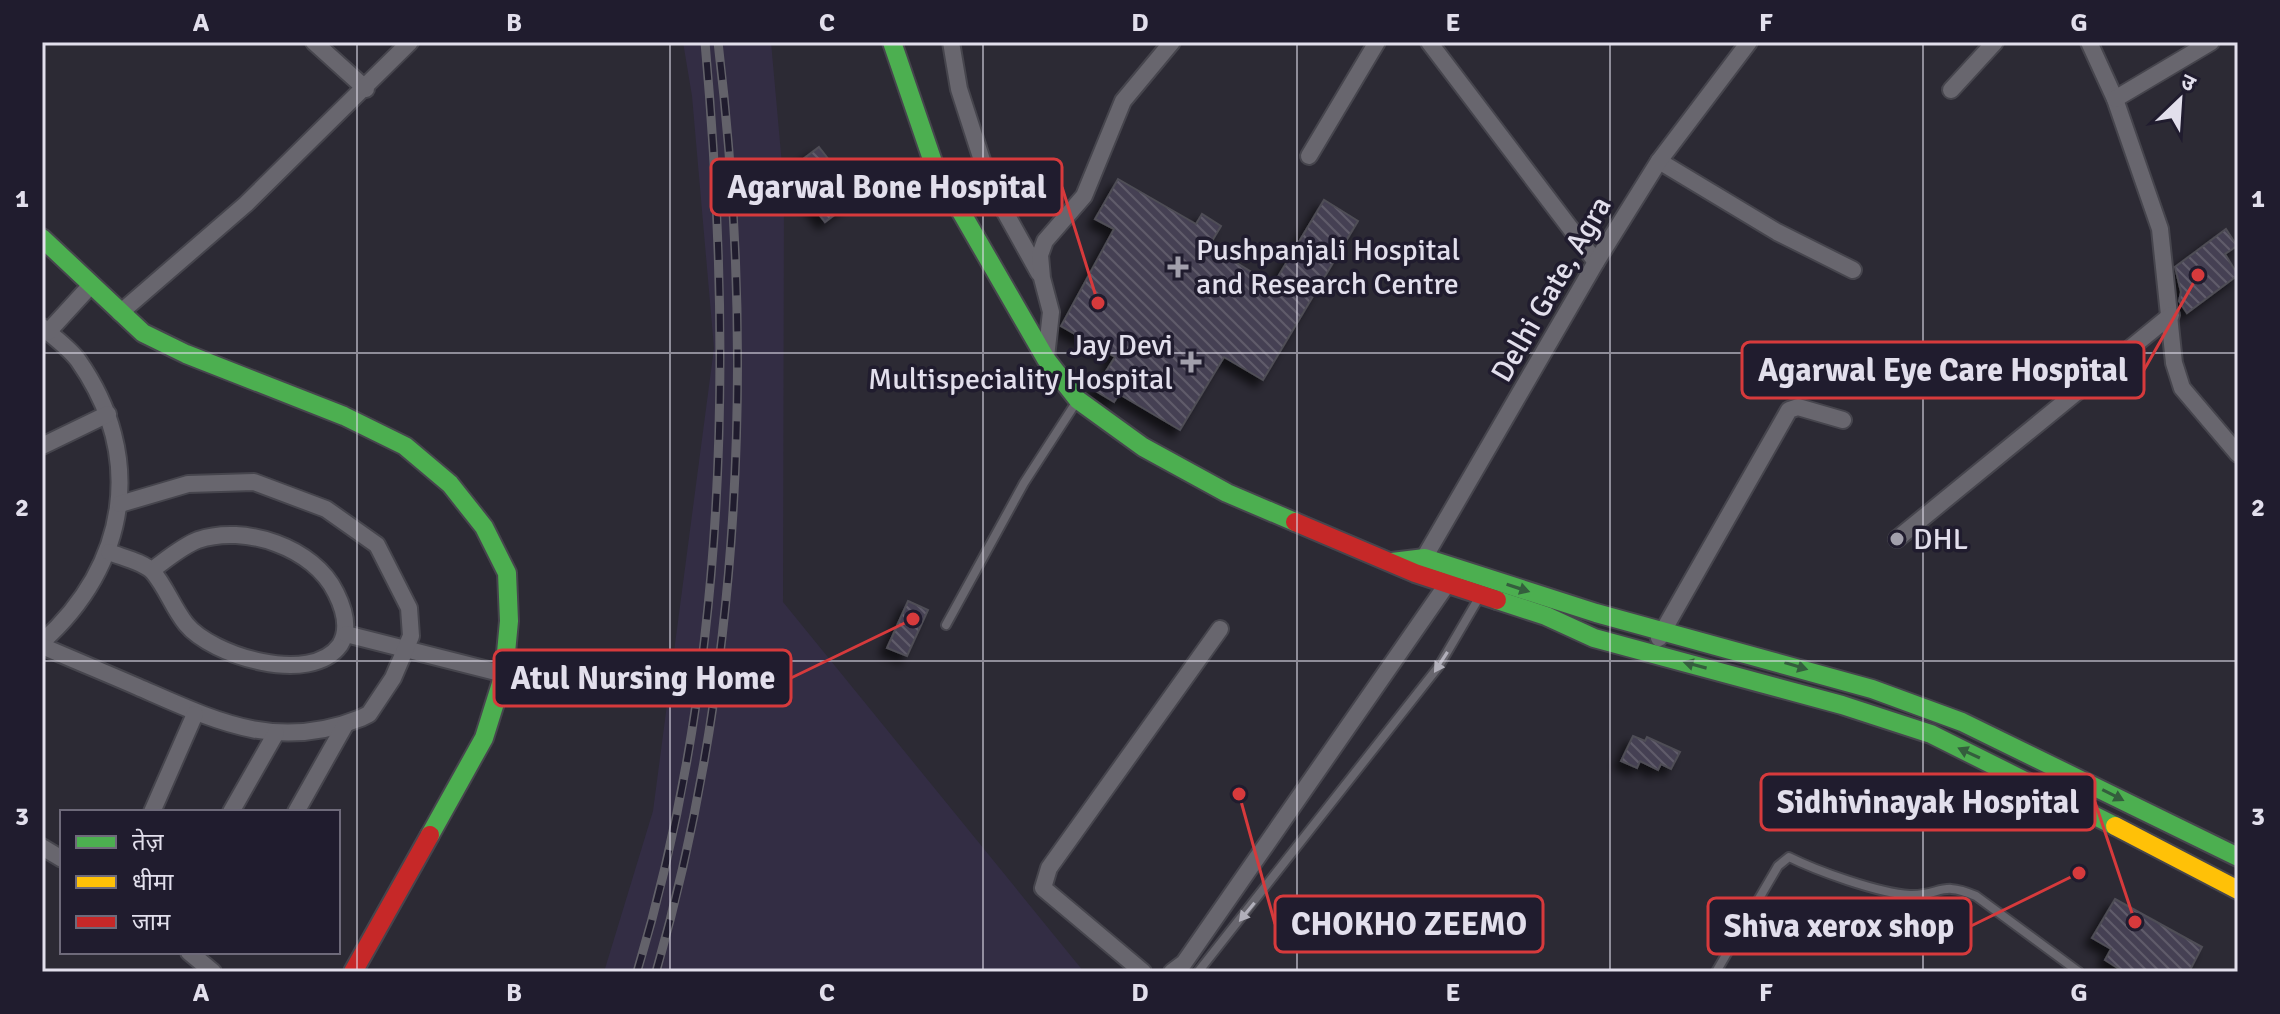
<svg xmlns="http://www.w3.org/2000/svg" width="2280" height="1014" viewBox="0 0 2280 1014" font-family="Signika,'Noto Sans Devanagari',sans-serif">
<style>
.built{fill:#332d44}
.building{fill:url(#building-back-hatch);stroke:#4f4e56;stroke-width:2;filter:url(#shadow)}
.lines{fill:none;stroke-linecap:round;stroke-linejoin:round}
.lane-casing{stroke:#46454d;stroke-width:12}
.street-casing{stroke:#46454d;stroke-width:20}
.fast-casing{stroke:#46454d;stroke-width:22}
.slow-casing{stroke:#46454d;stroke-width:22}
.jam-casing{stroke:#46454d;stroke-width:22}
.lane{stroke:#68666e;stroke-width:8}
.street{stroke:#68666e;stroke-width:16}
.fast{stroke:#4caf50;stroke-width:18}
.slow{stroke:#ffc107;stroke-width:18}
.jam{stroke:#c62828;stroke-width:18}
.rail-casing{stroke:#63626a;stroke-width:9}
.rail{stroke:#201c2e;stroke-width:6;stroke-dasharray:18;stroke-linecap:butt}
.oneway{fill:#345e3d}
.oneway2{fill:#b1afba}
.grid{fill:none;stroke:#e2dfec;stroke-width:2;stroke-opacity:0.55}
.poi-dot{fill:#a2a0ac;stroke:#201c2e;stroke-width:3}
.labels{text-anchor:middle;stroke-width:7;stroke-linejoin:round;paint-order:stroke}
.poi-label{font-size:30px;fill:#e2dfec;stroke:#201c2e;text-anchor:start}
.street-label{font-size:30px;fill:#e2dfec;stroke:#201c2e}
.leader{fill:none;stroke:#d73a3c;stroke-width:3}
.callout-dot{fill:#d73a3c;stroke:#201c2e;stroke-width:3}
.callout{fill:#201c2e;stroke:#d73a3c;stroke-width:3}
.callout-label{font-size:32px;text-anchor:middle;font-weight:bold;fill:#e2dfec}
.neatline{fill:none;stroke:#e2dfec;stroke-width:3}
.grid-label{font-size:26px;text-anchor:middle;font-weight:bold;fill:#e2dfec}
</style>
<defs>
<pattern id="building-back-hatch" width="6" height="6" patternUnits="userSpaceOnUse" patternTransform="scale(2)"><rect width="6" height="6" fill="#454152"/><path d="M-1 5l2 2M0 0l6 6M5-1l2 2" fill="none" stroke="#605c6b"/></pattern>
<filter id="shadow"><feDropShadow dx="-7" dy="7" stdDeviation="4" flood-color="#0009"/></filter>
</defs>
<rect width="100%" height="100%" fill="#2c2a34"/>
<!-- built -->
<path class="built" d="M683,42H771L784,187L783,602L1084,972H604L653,811L714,348L692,96Z"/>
<!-- building -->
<g class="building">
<path d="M819,147L858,197L825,222L786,172Z"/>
<path d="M1118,179L1196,224L1202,214L1221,226L1209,246L1273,285L1324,200L1358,221L1263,380L1224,357L1180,430L1119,394L1114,402L1094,390L1115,357L1061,326L1114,229L1095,219Z"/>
<path d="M2226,229L2237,246L2225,254L2238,275L2187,313L2179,301L2181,292L2175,267Z"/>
<path d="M908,601L928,610L907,656L887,648Z"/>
<path d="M1633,736L1645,741L1647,737L1680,752L1671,769L1661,764L1658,770L1640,761L1637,768L1621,761Z"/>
<path d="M2115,899L2202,947L2189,972H2124L2105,960L2111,949L2092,938Z"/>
</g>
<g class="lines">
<defs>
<g id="lane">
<path d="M946,625L1024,483L1077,401"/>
<path d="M1198,972L1439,666L1480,596"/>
<path d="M1716,972L1778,866L1789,857C1817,871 1878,893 1910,895C1941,896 1940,880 1976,896L2079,972"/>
</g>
<g id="street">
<path d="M314,42L366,89"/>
<path d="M951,42L959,89L990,185L1039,273"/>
<path d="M1429,42L1596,262"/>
<path d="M2089,42L2115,99L2160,229L2174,363L2182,388L2238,454"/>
<path d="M1951,90L1995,42"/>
<path d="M2115,99L2211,42"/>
<path d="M1309,156L1377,42"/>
<path d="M1659,161L1777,232L1853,270"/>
<path d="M120,313L246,204L410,42"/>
<path d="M42,327C54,337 69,348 78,360C146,457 128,565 42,642"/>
<path d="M48,332L91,285"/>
<path d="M1046,357L1051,312L1042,278L1040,255L1045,241L1084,196L1123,101L1172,42"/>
<path d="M42,446L108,414"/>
<path d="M1897,539L2171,315"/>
<path d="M109,552C121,557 144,562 153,572C166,587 173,608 186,624C212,656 311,686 340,645C350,629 344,609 336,593C314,547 244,524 198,540C182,546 166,560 152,570"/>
<path d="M1420,565L1596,262L1659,161L1749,42"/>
<path d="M346,634L504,674"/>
<path d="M1659,638L1789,410L1798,407L1843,420"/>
<path d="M42,646C74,660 106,673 138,687C216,721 276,752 361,718L369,714L393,678L411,636L409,608L377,545L326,509L254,482L188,484L120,504"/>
<path d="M152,812L195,714"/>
<path d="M231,812L276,733"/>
<path d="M296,812L345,725"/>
<path d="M42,847L62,859"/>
<path d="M189,952L213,972"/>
<path d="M1143,972L1043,888L1049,868L1220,629"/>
<path d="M1172,972L1184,963L1452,577"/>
</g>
<g id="fast">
<path d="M892,42L934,165L1046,359L1078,400L1143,447L1227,493L1295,522"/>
<path d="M42,238L143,333L186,354L344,416L405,446L450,484L484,527L507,573L509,621L504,674L484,738L430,835"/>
<path d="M1392,562L1425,558L1596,613L1872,689L1962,722L2238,857"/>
<path d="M1497,600L1546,616L1594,638L1842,705L1931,734L2115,826"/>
</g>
<path id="slow" d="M2115,826L2238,890"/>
<g id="jam">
<path d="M1295,522L1415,573L1497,600"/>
<path d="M353,972L430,835"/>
</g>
</defs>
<!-- lane casing -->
<use href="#lane" class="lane-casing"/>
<!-- street casing -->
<use href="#street" class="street-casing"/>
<!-- fast casing -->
<use href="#fast" class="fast-casing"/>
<!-- slow casing -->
<use href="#slow" class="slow-casing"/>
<!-- jam casing -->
<use href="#jam" class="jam-casing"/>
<!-- lane -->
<use href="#lane" class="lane"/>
<!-- street -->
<use href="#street" class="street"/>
<!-- fast -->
<use href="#fast" class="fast"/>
<!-- slow -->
<use href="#slow" class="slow"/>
<!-- jam -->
<use href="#jam" class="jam"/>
<defs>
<g id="rail">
<path d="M637,972C728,670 733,354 705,42"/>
<path d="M656,972C742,671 755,351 718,42"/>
</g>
</defs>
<!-- rail casing -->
<use href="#rail" class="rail-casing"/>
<!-- rail -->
<use href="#rail" class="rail"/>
</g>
<!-- one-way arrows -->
<defs><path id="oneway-solid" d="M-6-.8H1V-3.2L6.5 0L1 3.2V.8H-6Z" transform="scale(2)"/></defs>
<g class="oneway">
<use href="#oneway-solid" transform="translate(1518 588) rotate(18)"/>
<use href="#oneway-solid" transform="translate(1695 665) rotate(-165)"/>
<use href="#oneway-solid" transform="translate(1796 666) rotate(17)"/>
<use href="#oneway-solid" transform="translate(1969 753) rotate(-155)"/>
<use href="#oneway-solid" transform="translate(2113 795) rotate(27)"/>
</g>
<g class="oneway2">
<use href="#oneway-solid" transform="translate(1441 662) rotate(123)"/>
<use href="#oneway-solid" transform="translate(1247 912) rotate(129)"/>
</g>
<!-- grid -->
<path class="grid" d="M357,42V972M670,42V972M983,42V972M1297,42V972M1610,42V972M1923,42V972M42,353H2238M42,661H2238"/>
<!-- markers -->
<g class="poi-dot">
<path d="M1174 255h8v8h8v8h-8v8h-8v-8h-8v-8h8z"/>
<path d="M1187 350h8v8h8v8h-8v8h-8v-8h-8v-8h8z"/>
<circle cx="1897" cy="539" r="8"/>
</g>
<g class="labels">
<!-- poi labels -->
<g class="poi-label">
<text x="1196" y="260">Pushpanjali Hospital<tspan x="1196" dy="34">and Research Centre</tspan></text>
<text x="1173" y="355" text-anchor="end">Jay Devi<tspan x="1173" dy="34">Multispeciality Hospital</tspan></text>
<text x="1913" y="549">DHL</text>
</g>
<!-- street labels -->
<g class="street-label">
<text transform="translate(1551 289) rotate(-60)" y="10">Delhi Gate, Agra</text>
</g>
</g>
<!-- callouts -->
<path class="leader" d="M1098 303L1062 187M2198 275L2144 370M913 619L791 678M2135 922L2095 802M1239 794L1275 924M2079 873L1971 926"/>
<g class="callout-dot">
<circle cx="1098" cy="303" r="8"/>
<circle cx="2198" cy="275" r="8"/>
<circle cx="913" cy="619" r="8"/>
<circle cx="2135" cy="922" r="8"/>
<circle cx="1239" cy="794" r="8"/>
<circle cx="2079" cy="873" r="8"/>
</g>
<g class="callout">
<rect x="711" y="159" width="351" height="56" rx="8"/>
<rect x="1742" y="342" width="402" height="56" rx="8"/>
<rect x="494" y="650" width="297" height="56" rx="8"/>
<rect x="1761" y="774" width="334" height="56" rx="8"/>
<rect x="1275" y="896" width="268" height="56" rx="8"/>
<rect x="1708" y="898" width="263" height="56" rx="8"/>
</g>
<g class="callout-label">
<text x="887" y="198">Agarwal Bone Hospital</text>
<text x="1943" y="381">Agarwal Eye Care Hospital</text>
<text x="643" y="689">Atul Nursing Home</text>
<text x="1928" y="813">Sidhivinayak Hospital</text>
<text x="1409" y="935">CHOKHO ZEEMO</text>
<text x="1839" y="937">Shiva xerox shop</text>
</g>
<!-- border -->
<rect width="2280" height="1014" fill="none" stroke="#201c2e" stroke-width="88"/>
<!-- legend -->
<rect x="60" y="810" width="280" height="144" fill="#201c2e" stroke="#6e6a7a" stroke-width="2"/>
<rect x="76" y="836" width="40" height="12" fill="#4caf50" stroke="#6e6a7a" stroke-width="2"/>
<text x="132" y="850" font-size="24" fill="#e2dfec">तेज़</text>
<rect x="76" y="876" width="40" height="12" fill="#ffc107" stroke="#6e6a7a" stroke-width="2"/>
<text x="132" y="890" font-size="24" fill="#e2dfec">धीमा</text>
<rect x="76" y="916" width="40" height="12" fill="#c62828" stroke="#6e6a7a" stroke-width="2"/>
<text x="132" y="930" font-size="24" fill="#e2dfec">जाम</text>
<!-- north arrow -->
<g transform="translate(2180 100) rotate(25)" stroke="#201c2e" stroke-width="6" paint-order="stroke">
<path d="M0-6L14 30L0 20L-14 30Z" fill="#e2dfec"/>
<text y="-12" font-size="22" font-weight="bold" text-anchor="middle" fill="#e2dfec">उ</text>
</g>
<rect x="44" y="44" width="2192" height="926" class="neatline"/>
<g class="grid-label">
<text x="201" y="31">A</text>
<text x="514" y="31">B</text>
<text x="827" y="31">C</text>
<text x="1140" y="31">D</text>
<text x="1453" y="31">E</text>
<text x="1766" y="31">F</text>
<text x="2079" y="31">G</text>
<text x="22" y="207">1</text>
<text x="2258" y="207">1</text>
<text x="22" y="516">2</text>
<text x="2258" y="516">2</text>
<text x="22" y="825">3</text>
<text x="2258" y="825">3</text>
<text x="201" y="1001">A</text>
<text x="514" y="1001">B</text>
<text x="827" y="1001">C</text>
<text x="1140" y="1001">D</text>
<text x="1453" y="1001">E</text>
<text x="1766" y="1001">F</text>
<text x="2079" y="1001">G</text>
</g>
</svg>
